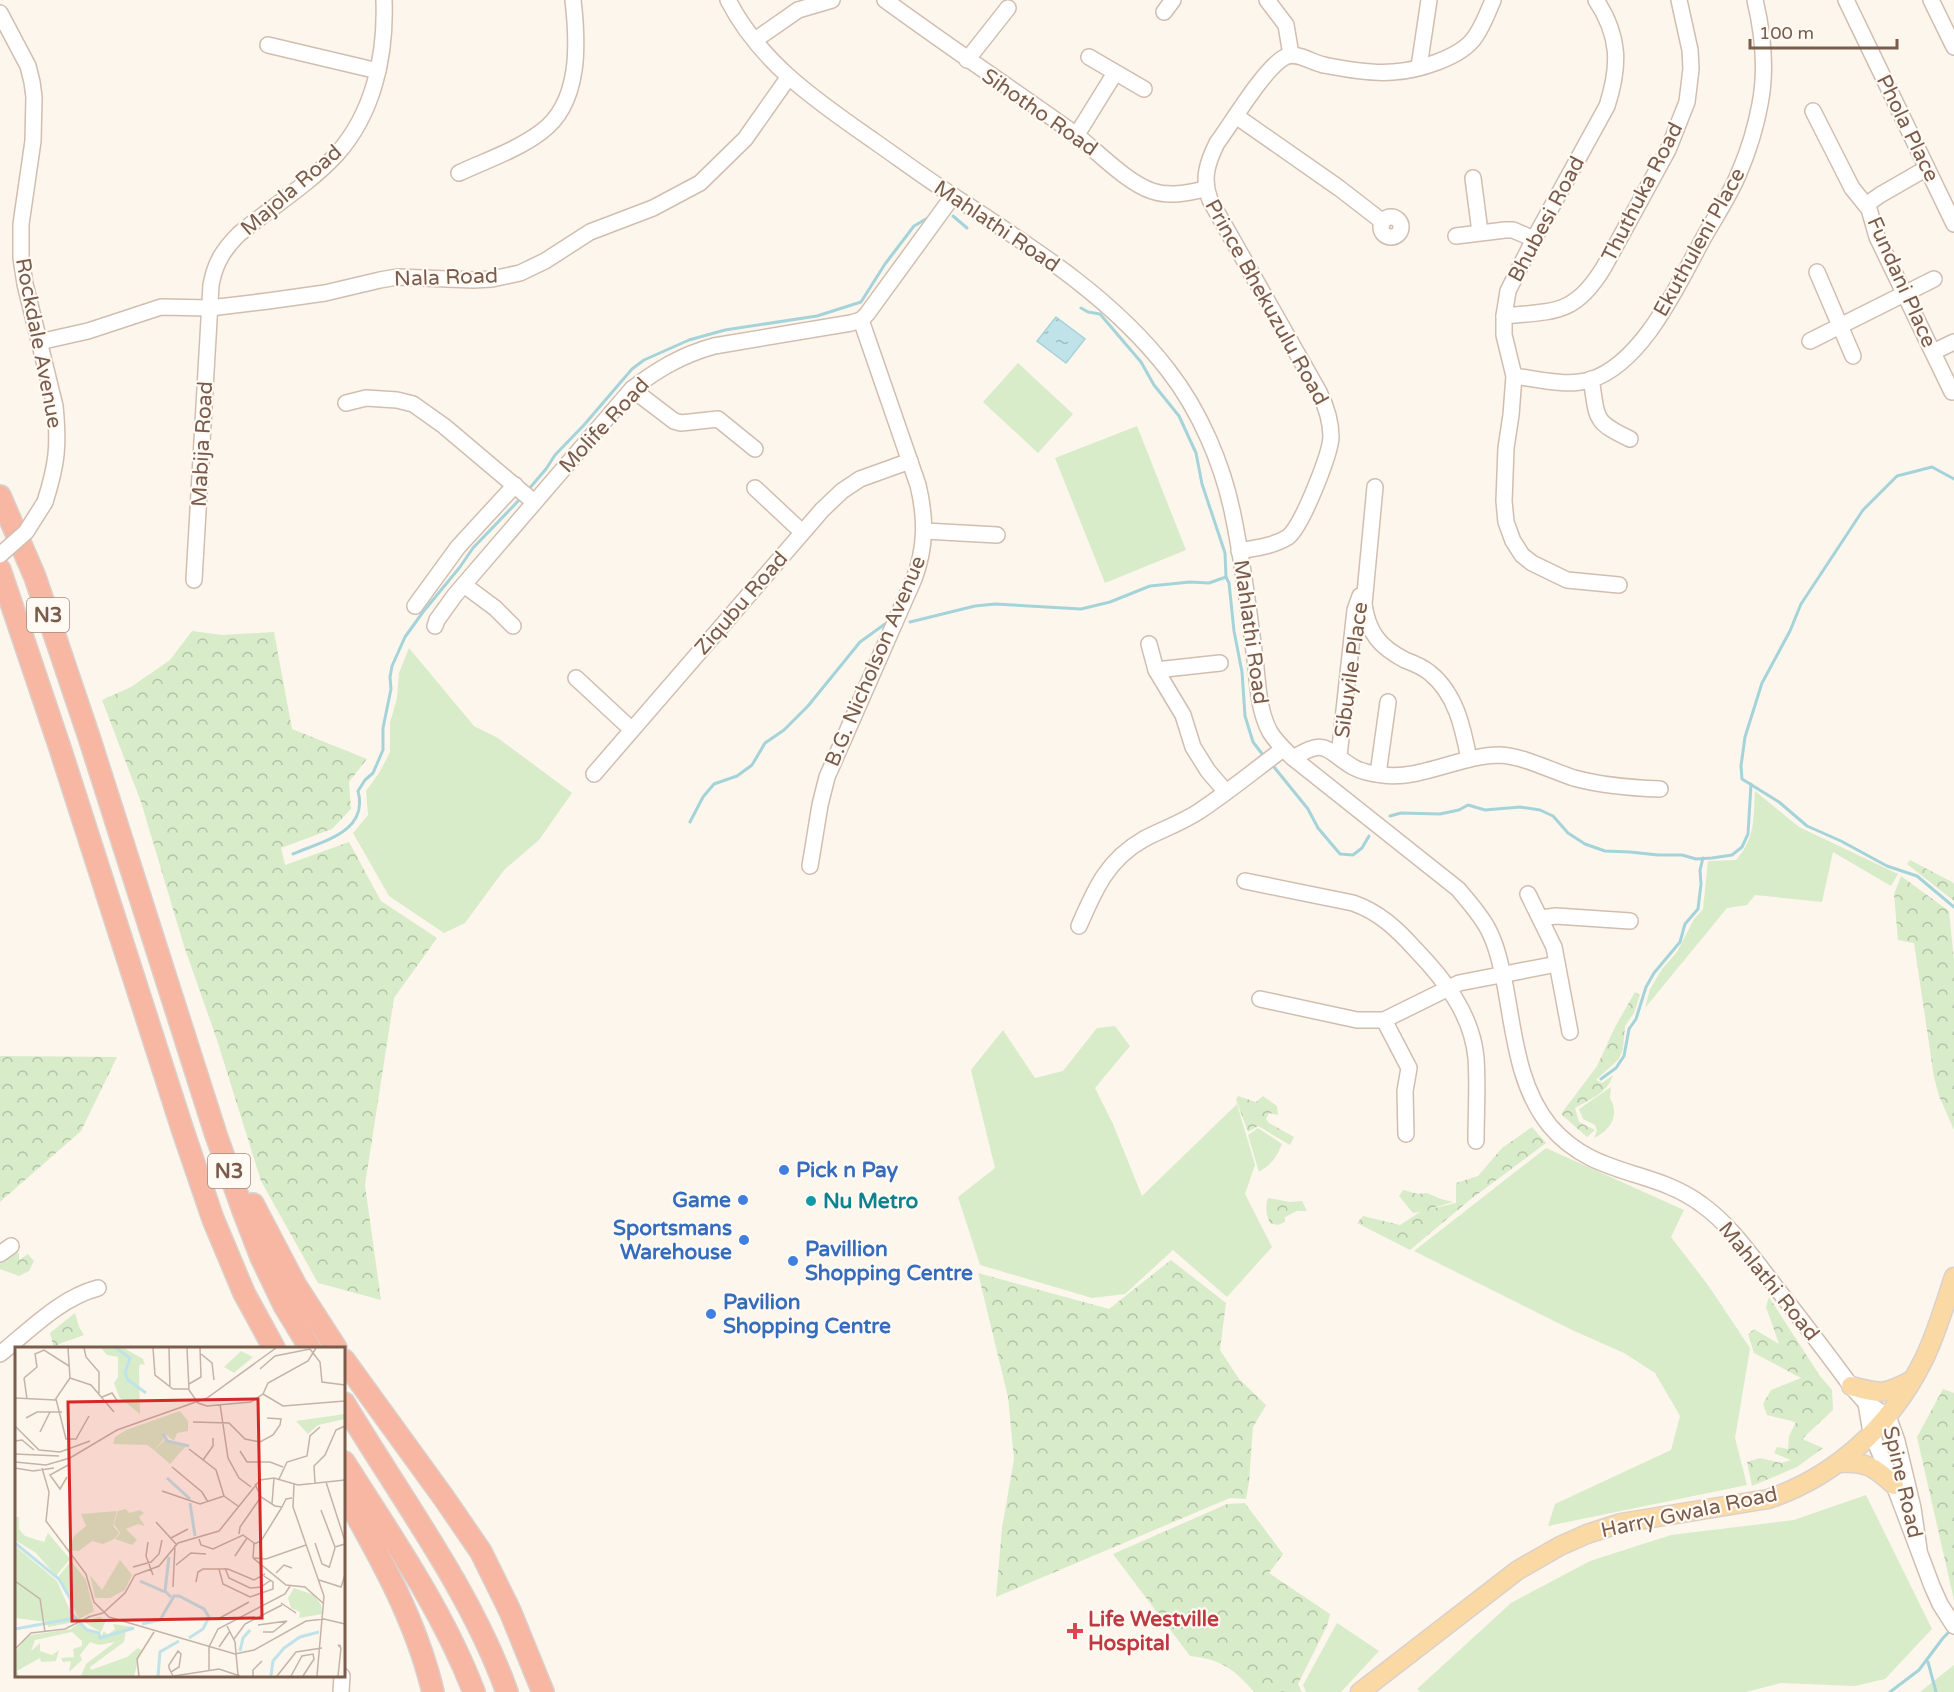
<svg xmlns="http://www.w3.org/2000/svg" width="1954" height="1692" viewBox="0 0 1954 1692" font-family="'Varela Round',sans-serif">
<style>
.grass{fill:#d8ecc9}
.forest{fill:url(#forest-crowns)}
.water{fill:url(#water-ripples);stroke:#a5d3da;stroke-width:1.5}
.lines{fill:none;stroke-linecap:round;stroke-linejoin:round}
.stream{stroke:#a5d3da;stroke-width:3}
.minor-casing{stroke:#d1beb0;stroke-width:18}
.major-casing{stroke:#dad1cd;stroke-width:21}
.highway-casing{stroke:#dad1cd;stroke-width:24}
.minor{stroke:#fff;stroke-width:15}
.major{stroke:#fbd9a5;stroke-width:18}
.highway{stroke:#f7b7a3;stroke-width:21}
.minor-bridge-casing{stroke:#d1beb0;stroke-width:18;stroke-linecap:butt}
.minor-bridge{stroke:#fff;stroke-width:15}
.shop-dot{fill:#3f7fe0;stroke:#fffaf3;stroke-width:2}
.culture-dot{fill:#0f9aa8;stroke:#fffaf3;stroke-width:2}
.health-dot{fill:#e0444e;stroke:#fffaf3;stroke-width:2}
.labels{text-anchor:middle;stroke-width:4.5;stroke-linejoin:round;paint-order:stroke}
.shield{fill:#fffaf3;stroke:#a28b7f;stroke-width:1.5}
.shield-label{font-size:20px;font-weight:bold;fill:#7a5c4d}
.street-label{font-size:21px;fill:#7a5c4d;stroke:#fffaf3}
.shop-label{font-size:21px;font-weight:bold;fill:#366cbe;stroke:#fffaf3;text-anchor:start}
.culture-label{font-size:21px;font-weight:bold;fill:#0d838f;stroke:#fffaf3;text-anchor:start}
.health-label{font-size:21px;font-weight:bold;fill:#be3a42;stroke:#fffaf3;text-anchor:start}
.inset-river{fill:none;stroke:#bfe3e8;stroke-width:3}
.inset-road{fill:none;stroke:#c5b3a7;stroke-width:1.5}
.view{fill:#d62828;fill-opacity:0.15;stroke:#d62828;stroke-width:3}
.inset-edge{fill:none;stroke:#7a5c4d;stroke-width:3}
</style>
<defs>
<pattern id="forest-crowns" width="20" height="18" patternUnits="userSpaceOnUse" patternTransform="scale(1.5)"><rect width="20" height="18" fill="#d8ecc9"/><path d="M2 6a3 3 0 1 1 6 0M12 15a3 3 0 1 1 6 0" fill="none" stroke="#b4c2a5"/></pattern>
<pattern id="water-ripples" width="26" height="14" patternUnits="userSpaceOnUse" patternTransform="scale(1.5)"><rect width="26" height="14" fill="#bfe3e8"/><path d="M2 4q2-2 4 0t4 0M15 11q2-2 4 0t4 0" fill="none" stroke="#a0bbbe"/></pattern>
</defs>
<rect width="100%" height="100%" fill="#fdf6ec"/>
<!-- grass -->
<g class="grass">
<path d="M1018,363L1073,414L1038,453L983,402Z"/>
<path d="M1137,426L1186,550L1105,583L1055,458Z"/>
<path d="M409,648L474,726L498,738L572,793L539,840L504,870L465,923L444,933L389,896L353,833L368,815L366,791L379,773L390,752V723L397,698L399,673Z"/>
<path d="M1755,791L1799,827L1898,874L1891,886L1833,852L1822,902L1755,895L1747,905L1727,908L1645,1008L1650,989L1662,969L1677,952L1694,919L1703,909L1708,861L1736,860C1756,837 1753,819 1755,791Z"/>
<path d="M1115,1026L1130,1046L1095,1088L1113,1124L1142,1196L1237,1104L1255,1165L1245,1194L1272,1247L1227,1297L1173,1250L1125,1294L1092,1298L980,1265L958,1197L995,1168L971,1070L1003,1030L1035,1078L1063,1071L1097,1028Z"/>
<path d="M1611,1087L1610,1098C1620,1115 1611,1130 1594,1138L1597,1131L1595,1125L1583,1119L1579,1109Z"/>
<path d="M1258,1128L1282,1144C1277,1157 1271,1165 1259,1172L1248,1135Z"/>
<path d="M1546,1148L1684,1210L1671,1237L1708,1285L1750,1348L1735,1438L1747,1485L1548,1526L1555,1504L1671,1450L1680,1416L1655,1373L1624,1353L1572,1330L1414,1251Z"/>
<path d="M1866,1495L1932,1629L1885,1679L1855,1686L1781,1683L1746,1692H1420L1417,1689L1511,1603L1590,1561L1671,1535L1794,1520Z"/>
<path d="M1337,1623L1379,1651L1341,1692H1306L1303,1685Z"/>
<path d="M1954,1665V1692H1920Z"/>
</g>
<!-- forest -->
<g class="forest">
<path d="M192,631L222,635L274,632L292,729L367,759L349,782L351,809L332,829L281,848L285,865L349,842L381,901L437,938L394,998L365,1185L381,1300L318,1283L261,1181L217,1040L184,946L141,802L102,700L131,687L170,660Z"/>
<path d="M1910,860L1952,882L1954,884V901L1907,864Z"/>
<path d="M1901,876L1949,911L1954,960V1130L1939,1096L1934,1077L1914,943L1898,940L1894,894Z"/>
<path d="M1635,992L1640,995L1634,1013L1625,1026L1623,1049L1619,1059L1596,1080L1602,1083L1613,1075C1608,1093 1590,1099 1575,1108L1579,1122L1595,1130L1587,1137L1561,1114L1597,1066L1615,1027Z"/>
<path d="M0,1056L117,1057L81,1131L0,1202Z"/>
<path d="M1238,1096L1256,1102L1263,1096L1277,1106L1278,1115L1269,1113L1266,1119L1269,1123L1294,1137L1290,1145L1258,1126L1248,1132L1236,1100Z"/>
<path d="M1532,1127L1546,1143L1471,1199L1410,1250L1357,1223L1363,1216L1400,1225L1420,1212L1413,1213L1399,1196L1403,1190L1418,1194L1427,1193L1441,1199L1453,1202L1426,1210L1456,1203V1183L1478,1176L1502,1148Z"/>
<path d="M1268,1198L1290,1202L1302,1201L1307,1211H1297L1285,1217V1222L1278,1225L1270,1223C1266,1214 1265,1208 1268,1198Z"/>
<path d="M15,1249L19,1254V1260L28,1254L34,1261L29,1271L19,1276L0,1269V1258Z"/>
<path d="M1171,1260L1226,1303L1220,1350L1239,1379L1266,1405L1253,1427L1249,1482L1246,1499L1230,1498L996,1597L1002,1528L1014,1459L1008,1397L978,1273L1109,1309Z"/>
<path d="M1769,1297L1820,1376L1832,1390L1833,1410L1802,1439L1823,1448L1797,1467L1752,1486L1747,1462L1760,1458L1781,1463L1791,1460L1774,1453L1777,1447L1788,1449L1789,1436L1796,1422L1767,1415L1763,1404L1771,1390L1801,1378L1754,1353L1748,1334L1754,1329L1779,1344L1766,1307Z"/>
<path d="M75,1313L79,1327L84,1335L59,1344L54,1348L50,1333Z"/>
<path d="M1943,1389L1954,1393V1600L1917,1437Z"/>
<path d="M1245,1503L1283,1554L1269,1573L1330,1614L1327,1626L1298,1684L1302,1692H1254C1234,1669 1221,1659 1190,1656L1113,1554L1227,1504Z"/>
</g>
<!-- water -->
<path class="water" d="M1056,317L1085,339L1066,363L1037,341Z"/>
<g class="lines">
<!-- stream -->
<g class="stream">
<path d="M953,216L967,228"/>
<path d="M1081,308L1088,312L1100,314L1141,362L1154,385L1179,416L1196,453L1202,484L1225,553L1226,577L1229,583L1234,631L1242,672L1245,716L1253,742L1263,755"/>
<path d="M1954,479L1932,467L1897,476L1863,510L1801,604L1790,631L1762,683L1745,737L1741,766L1742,779L1779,802L1807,826L1841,841L1887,866L1917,876L1954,907"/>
<path d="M528,490L546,469L555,455L584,425L632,369L644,360L689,340L725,330L817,316L861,302L885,264L914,226L926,219"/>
<path d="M910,622L975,606L995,604L1081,609L1110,602L1150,586L1190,582L1209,583L1226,577"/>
<path d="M1274,767L1308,809L1318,828L1340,854L1353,855L1362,848L1369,836"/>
<path d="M1390,816L1401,813L1440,814L1459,810L1468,805L1485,810L1520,807L1540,810L1553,816L1568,833L1585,844L1605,851L1630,852L1658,855H1682L1696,859L1712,858L1732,855L1742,847L1748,834L1751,784"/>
<path d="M690,822L703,797L714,784L737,776L752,765L765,743L784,730L808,706L860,642L885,624"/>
<path d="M293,854C323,841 369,832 358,791L365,780L373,773L383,750V728L391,689L390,677L392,666L405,637L423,612L460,567L473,548L522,497"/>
<path d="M1601,1079L1616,1068L1624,1056L1629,1029L1636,1019L1646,987L1654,973L1680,942L1685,924L1698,909L1701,884L1700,870L1703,858"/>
<path d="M1928,1662L1936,1692"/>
<path d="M1890,1692L1919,1670L1943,1638L1951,1630"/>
</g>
<defs>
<g id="minor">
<path d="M728,0C761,64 817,101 874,141C900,159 925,178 952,195C1030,246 1111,296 1168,370C1200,411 1223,465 1233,515C1243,563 1249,611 1255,659C1258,683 1258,710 1270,732C1276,742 1285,750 1293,758L1458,889C1468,901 1480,914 1488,929C1497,946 1501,966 1505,985C1514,1033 1518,1087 1550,1126C1594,1178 1653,1168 1701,1204C1728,1223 1748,1251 1768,1277C1796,1313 1824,1349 1851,1386L1866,1403L1888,1416L1897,1441L1913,1508L1919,1549"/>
<path d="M885,0C948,46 1012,89 1075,134C1097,151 1126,182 1152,191C1169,197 1188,193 1205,189"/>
<path d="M1267,0L1286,25L1291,55"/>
<path d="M1596,0C1620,36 1620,66 1607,106L1534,239L1508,291L1504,316V335L1514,376L1511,415L1506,448L1504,501L1506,522L1513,541L1522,555L1532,563L1567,580L1619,585"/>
<path d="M1846,0L1954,224"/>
<path d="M1931,0L1954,47"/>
<path d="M1164,12L1173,0"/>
<path d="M0,13L28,66L32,82L34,97L33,141L21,224V258L25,284L55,406C59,446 57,464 45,502"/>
<path d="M755,40L798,10L832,0"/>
<path d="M268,45L378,71"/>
<path d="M1089,57L1144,89"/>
<path d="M967,60L1008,8"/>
<path d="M1419,67L1429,0"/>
<path d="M1813,111L1852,188L1869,209L1877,237L1952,392"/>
<path d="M1236,116L1339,188L1383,222"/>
<path d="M1076,136L1115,73"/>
<path d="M459,173C487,160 517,150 541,132C581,103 578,43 573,0"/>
<path d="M1473,178L1480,232"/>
<path d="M1866,205L1880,195L1927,168"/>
<circle cx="1391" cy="227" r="10"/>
<path d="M1456,236L1505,230H1513L1534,239"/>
<path d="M1817,272L1853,356"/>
<path d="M1504,316C1555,311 1575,315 1604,267L1668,150L1687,102L1691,69L1690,50L1679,0"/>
<path d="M1810,341L1934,279"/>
<path d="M39,342L88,331L161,307L210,308L268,301L325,293L380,280L397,277L473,280L492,279L520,273L545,261L590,232L653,208L700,183L745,139L788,78"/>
<path d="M1933,352L1954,342"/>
<path d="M1514,376C1538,379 1566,387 1590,380C1644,363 1679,282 1704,237C1716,216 1730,195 1739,173C1748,152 1756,126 1760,104C1767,69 1763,34 1755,0"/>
<path d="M1591,379C1598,419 1592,421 1630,439"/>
<path d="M632,389L674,421L681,423L718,419L755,449"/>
<path d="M346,403L366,398L397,400L413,404L444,426L534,502"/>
<path d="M1375,487L1364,604C1368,633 1380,647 1405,660C1413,663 1423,667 1430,673C1456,694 1463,728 1469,759"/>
<path d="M755,488L802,532"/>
<path d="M925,531L997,535"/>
<path d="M1239,551C1255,548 1274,546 1288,537C1302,526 1330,455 1331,437C1331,421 1326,406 1319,392L1210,200C1202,179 1207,163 1217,143C1232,123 1265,67 1285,57C1297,51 1312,63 1324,65C1344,69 1373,74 1393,72C1416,71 1461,58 1475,37C1483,26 1488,12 1493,0"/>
<path d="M194,580L211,285C215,263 223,250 239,234C270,208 308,185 336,155C374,113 386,55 384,0"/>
<path d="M464,585L495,608L513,626"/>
<path d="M415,606L458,547L515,485"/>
<path d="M435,626L437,620L455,595L632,389C658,369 682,355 714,346L851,323L861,320L867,314L953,196"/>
<path d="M1149,644L1156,670L1183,715L1193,747L1208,771L1226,792"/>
<path d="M1156,670L1220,663"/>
<path d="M576,678L631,729"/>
<path d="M1339,756L1355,610L1360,596"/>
<path d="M1293,758C1327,737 1325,750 1353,767C1362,772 1373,774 1383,775C1421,780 1461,755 1500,755C1523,756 1552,771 1574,778C1603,786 1631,788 1660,789"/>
<path d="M594,774L822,510L842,491L860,479L910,461"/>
<path d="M1378,774L1388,702"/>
<path d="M810,866L820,805L827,777L914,579C926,547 926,518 918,485L861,320"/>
<path d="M1245,881L1353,903C1379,912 1397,929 1415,949C1444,979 1472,1014 1476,1058C1478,1085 1476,1113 1476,1141"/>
<path d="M1528,894L1554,947L1570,1032"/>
<path d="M1541,918L1556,916L1630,921"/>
<path d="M1079,926C1095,889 1107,860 1144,839C1161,830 1181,823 1198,812C1227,793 1255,770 1283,749"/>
<path d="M1260,999L1357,1020H1384L1459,983L1557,964"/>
<path d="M1384,1020L1409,1068L1405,1091L1406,1134"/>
<path d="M0,1254L11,1246"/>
<path d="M0,1354C30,1330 60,1298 98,1288"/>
<path d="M1866,1403L1871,1433L1894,1485L1932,1586L1940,1604L1954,1626"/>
<path d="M341,1692L342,1676"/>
</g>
<g id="major">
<path d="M1851,1386C1881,1394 1884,1395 1912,1380"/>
<path d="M1839,1463C1866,1461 1874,1467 1894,1485"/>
<path d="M1360,1692L1518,1570L1560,1546L1587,1534L1621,1523L1768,1499C1835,1477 1890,1426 1922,1363C1936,1336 1944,1306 1954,1277"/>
</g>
<g id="highway">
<path d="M0,496L35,577L89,737L216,1135L244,1213L261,1257L284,1305L310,1348"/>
<path d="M0,570L60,748L183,1131L213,1219L244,1293L274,1348"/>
<path d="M253,1204L296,1286L336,1348"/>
<path d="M344,1360L444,1498L481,1552L510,1611L543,1692"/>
<path d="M344,1403C399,1495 471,1591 507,1692"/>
<path d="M344,1462C391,1536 442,1609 474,1692"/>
<path d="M344,1493C380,1557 416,1620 433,1692"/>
</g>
</defs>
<!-- minor casing -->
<use href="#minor" class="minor-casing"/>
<!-- major casing -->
<use href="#major" class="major-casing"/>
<!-- highway casing -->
<use href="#highway" class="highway-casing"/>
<!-- minor -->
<use href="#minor" class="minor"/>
<!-- major -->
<use href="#major" class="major"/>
<!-- highway -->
<use href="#highway" class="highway"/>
<defs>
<path id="minor-bridge" d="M0,555L26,532L45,502"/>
</defs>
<!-- minor-bridge casing -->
<use href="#minor-bridge" class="minor-bridge-casing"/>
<!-- minor-bridge -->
<use href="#minor-bridge" class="minor-bridge"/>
</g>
<!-- markers -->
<g class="shop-dot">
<circle cx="784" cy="1170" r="6"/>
<circle cx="743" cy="1200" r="6"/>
<circle cx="744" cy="1240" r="6"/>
<circle cx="793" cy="1261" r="6"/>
<circle cx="711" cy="1314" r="6"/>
</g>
<circle class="culture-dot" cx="811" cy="1201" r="6"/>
<path class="health-dot" d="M1072 1622h6v6h6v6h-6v6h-6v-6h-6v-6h6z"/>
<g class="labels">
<!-- shield labels -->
<g class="shield">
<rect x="27" y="598" width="42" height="34" rx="4.5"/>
<rect x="208" y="1154" width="42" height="34" rx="4.5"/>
</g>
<g class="shield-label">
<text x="48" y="622">N3</text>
<text x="229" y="1178">N3</text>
</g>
<!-- street labels -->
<g class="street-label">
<text transform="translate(1040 112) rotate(35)" y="7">Sihotho Road</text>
<text transform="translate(1908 128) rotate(64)" y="7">Phola Place</text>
<text transform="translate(291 190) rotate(-41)" y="7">Majola Road</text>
<text transform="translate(1642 192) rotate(-63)" y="7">Thuthuka Road</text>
<text transform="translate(1546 219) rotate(-62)" y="7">Bhubesi Road</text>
<text transform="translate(997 226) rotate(34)" y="7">Mahlathi Road</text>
<text transform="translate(1699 242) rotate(-61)" y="7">Ekuthuleni Place</text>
<text transform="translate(446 277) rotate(-2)" y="7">Nala Road</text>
<text transform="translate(1902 282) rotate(66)" y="7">Fundani Place</text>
<text transform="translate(1267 302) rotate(61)" y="7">Prince Bhekuzulu Road</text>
<text transform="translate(39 343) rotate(79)" y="7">Rockdale Avenue</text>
<text transform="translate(604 425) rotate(-47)" y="7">Molife Road</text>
<text transform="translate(202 444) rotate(-87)" y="7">Mabija Road</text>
<text transform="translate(741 603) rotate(-49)" y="7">Ziqubu Road</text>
<text transform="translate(1251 632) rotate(82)" y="7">Mahlathi Road</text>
<text transform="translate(875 661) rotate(-67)" y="7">B.G. Nicholson Avenue</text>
<text transform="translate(1351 670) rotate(-82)" y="7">Sibuyile Place</text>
<text transform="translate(1769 1281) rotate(51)" y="7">Mahlathi Road</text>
<text transform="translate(1903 1482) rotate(77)" y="7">Spine Road</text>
<text transform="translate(1689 1512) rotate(-12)" y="7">Harry Gwala Road</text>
</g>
<!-- shop labels -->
<g class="shop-label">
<text x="796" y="1177">Pick n Pay</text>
<text x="731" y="1207" text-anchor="end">Game</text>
<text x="732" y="1235" text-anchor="end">Sportsmans<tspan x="732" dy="24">Warehouse</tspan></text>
<text x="805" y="1256">Pavillion<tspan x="805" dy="24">Shopping Centre</tspan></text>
<text x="723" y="1309">Pavilion<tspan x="723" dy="24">Shopping Centre</tspan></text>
</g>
<!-- culture labels -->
<g class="culture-label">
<text x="823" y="1208">Nu Metro</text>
</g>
<!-- health labels -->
<g class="health-label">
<text x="1088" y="1626">Life Westville<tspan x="1088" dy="24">Hospital</tspan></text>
</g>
</g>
<!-- overview -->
<g transform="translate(15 1347)">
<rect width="330" height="330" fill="#fdf6ec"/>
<path d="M150,93L171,99L155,117L139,103ZM111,162L114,166L125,163L129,166L124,170L130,179L123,177L111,182L122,193L117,198L100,192L105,186L99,177L103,164ZM0,199L42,234L60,275L33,280L32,275L0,271ZM105,213L117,228L110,243L95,251H80L75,228L87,243ZM56,214L71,233L79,264L64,272L44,229Z" fill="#d8ecc9"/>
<path d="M86,1H109L128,12L130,18L125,17L124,22L125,67L104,50L99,36L103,30V10L92,8ZM226,4L238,10L219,26L209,20ZM165,64L173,74V84L162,86L159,94L148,85L149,92L139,103L132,98L98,97L100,90L111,83ZM330,67V72L303,78L293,87L281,74ZM102,164L98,179L104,186L99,192L88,197L77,194L64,204L53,203L59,189L71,179L66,167ZM0,170H4V182L10,189L29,195L33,186L55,212L41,229L21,206L0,193ZM279,241L299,248L306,258L307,267L284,271L285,265L276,261L273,251ZM85,270L91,273L86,285L67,274ZM64,276L74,285L84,287L85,291L89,284L93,288L100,282L98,277L118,280L111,284L109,295L75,320L76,323L112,310L123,301L126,303L119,329H66L71,317L100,295L84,298L75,295L65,308L67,313L54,325L56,314L48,315L46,311L59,310L58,302L67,299V294L57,285L20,293L16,304L25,296V304L37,308L44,303L41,314L26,315L25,311L2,324L4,329H0V305L9,293L16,288L56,282Z" fill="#d8ecc9"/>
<path class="inset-river" d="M101,1L115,11L110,26L113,33L131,46M148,86L152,94L174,99M152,131L175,152M175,156L180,189M0,196L44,232L56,253V266L72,283L84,286L85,291L119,281M154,210L150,244L156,250M125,234L150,245M127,277L145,273L159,249H164L189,262L194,270L188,282L174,291M0,282L60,271M225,304L228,291L235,283M143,329L145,305L164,294M256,329L258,314L269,301L285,290L304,285"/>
<path class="inset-road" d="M53,1L55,31M69,1L71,10L84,25V46M138,1L140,28L158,42H174M154,1L155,41M172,1L174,43L183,56L192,59L236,55L248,47L253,36L293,14L301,1M186,7L197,16L199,33M245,22L260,9L295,2L305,15L307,35L330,38M9,31L22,20L20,7L29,3L54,19M9,31L12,52M55,31L76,38L99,65M174,37L186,30L185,1M248,47L268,59L330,54M87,50L97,46L103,55M0,51L40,53L55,31M41,52L51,92H61L74,69M205,57L213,111L224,131L236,140M11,71L22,65H47M178,75L214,76L230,92L245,95L258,88L265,78L266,72L252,71M0,79L18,97M25,85L35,65M0,94L7,93L19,103M17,96L24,103L45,105L75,94M174,102L201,123L209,149L223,159M225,104L232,115H255L268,120M0,107L44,109M188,113L198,99V91M0,115L31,118L55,111L102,83L192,51L261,1M157,120L187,145L193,155M0,121L18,124L39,121M27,121L34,145L31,174L71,227L79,255L94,270L220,307L239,303L291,274L309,272L330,277M52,130L45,142L35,128L55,117M264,132L272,115L292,109L295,89L305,80M311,135L330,194M300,136L299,119L310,108L321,83L330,79M240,137L246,150L260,159L267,160L271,152L277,151M279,137L278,160L309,249L302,329M147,144L185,157L209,149M257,157L259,131M306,163L320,200L330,197M141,175L161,197M224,187L225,180L246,150M156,191L173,182M184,192L186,198L198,202L228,188L239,196L238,211M133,195L131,209L138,228M300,196L307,217L314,220M239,197L246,194L267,160M220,209L232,191M238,211L271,238L290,240L309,257M238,211L251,212L291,198M161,218L176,206L191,207M118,220L136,215L144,207L147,193M210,221L214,231L235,241L246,240L256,233M314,221L320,201M204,222L208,237L235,250L258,242V235L249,229M261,226L269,218L277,221M304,233L326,240L330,228M0,234L25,252L30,285M181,235L183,225L188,222H213L239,233L250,227M158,240L160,198M266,256L281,266M73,270L88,266L110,246L120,228L144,219L163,196L204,184L245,133L259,131L283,138L330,133M203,272L234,255M211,277L220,295L223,328M243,278L272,274M248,285H258L272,274M219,292L230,277L267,258M204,300L215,284M0,302L16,286L50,282L74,270M194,323V300L203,282L270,247L275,239M156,325L164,320L166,307L163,304L154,318V321L158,329M124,329L122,312L139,285M159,329L204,322L225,329M238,329V323L247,314M262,329L281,305L307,301M276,329L287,309L298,307L299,312L288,329M323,329L326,301L323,298L326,299"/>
<path class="view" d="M243,52L247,271L57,274L53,55Z"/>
<rect width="330" height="330" class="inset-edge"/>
</g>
<!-- scale -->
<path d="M1750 39v9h147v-9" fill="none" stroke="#7a5c4d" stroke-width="3"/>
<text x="1759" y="39" font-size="18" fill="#7a5c4d" stroke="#fffaf3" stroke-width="4.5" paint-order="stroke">100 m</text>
</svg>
